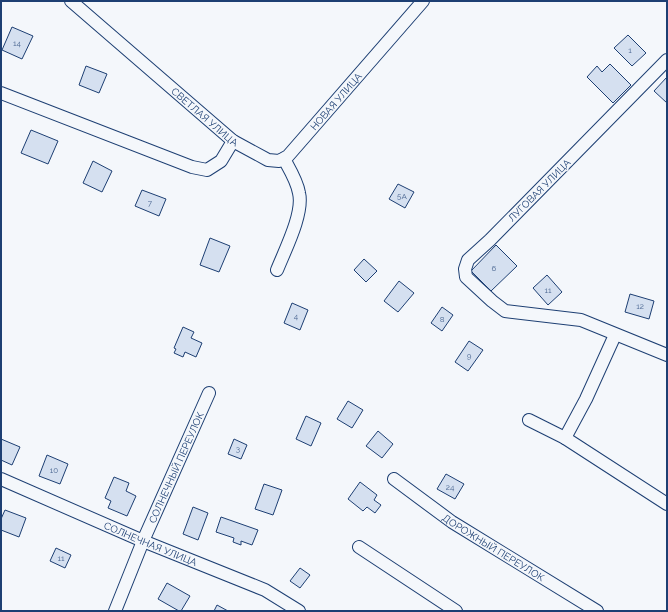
<svg xmlns="http://www.w3.org/2000/svg" width="668" height="612" viewBox="0 0 668 612" font-family="Raleway,sans-serif">
<style>
.building{fill:#d5e0f0;stroke:#1d3f73}
.lines{fill:none;stroke-linecap:round;stroke-linejoin:round}
.minor-casing{stroke:#1d3f73;stroke-width:14}
.minor{stroke:#f4f7fb;stroke-width:12}
.labels{text-anchor:middle;stroke-width:3;stroke-linejoin:round;paint-order:stroke}
.number-label{font-size:8px;fill:#4b6792}
.street-label{font-size:10px;fill:#1d3f73;stroke:#f4f7fb}
</style>
<rect width="100%" height="100%" fill="#f4f7fb"/>
<!-- building -->
<g class="building">
<path d="M12,27L33,36L22,59L2,50Z"/>
<path d="M628,35L646,53L632,66L614,48Z"/>
<path d="M610,64L631,85L613,103L587,77L597,66L602,72Z"/>
<path d="M86,66L107,74L99,93L79,85Z"/>
<path d="M667,77V103L654,91Z"/>
<path d="M31,130L58,141L48,164L21,153Z"/>
<path d="M93,161L112,171L102,192L83,183Z"/>
<path d="M398,184L414,192L405,208L389,199Z"/>
<path d="M142,190L166,199L159,216L135,206Z"/>
<path d="M210,238L230,246L219,272L200,265Z"/>
<path d="M496,245L517,266L491,291L471,271Z"/>
<path d="M364,259L377,271L366,282L354,270Z"/>
<path d="M547,275L562,292L548,305L533,288Z"/>
<path d="M399,281L414,293L398,312L384,301Z"/>
<path d="M630,294L654,301L649,319L625,312Z"/>
<path d="M292,303L308,310L300,330L284,323Z"/>
<path d="M442,307L453,315L442,331L431,323Z"/>
<path d="M183,327L194,332L191,338L202,343L196,357L185,352L183,357L174,353L176,349L174,348Z"/>
<path d="M469,341L483,350L468,371L455,362Z"/>
<path d="M348,401L363,410L352,428L337,419Z"/>
<path d="M306,416L321,423L311,446L296,439Z"/>
<path d="M378,431L393,444L382,458L366,446Z"/>
<path d="M1,439L20,447L12,465L1,460Z"/>
<path d="M234,439L247,445L241,459L228,454Z"/>
<path d="M47,455L68,464L60,484L39,476Z"/>
<path d="M446,474L464,484L455,499L437,489Z"/>
<path d="M114,477L129,483L126,491L136,496L127,516L108,508L111,501L105,498Z"/>
<path d="M360,482L377,495L374,500L381,505L375,513L367,507L363,511L348,499Z"/>
<path d="M264,484L282,490L273,515L255,509Z"/>
<path d="M193,507L208,513L198,540L183,534Z"/>
<path d="M5,510L26,518L19,537L1,530V519Z"/>
<path d="M221,517L258,530L252,545L241,541V545L233,542L234,538L216,532Z"/>
<path d="M56,548L71,555L65,568L50,561Z"/>
<path d="M300,568L310,575L300,588L290,581Z"/>
<path d="M167,583L190,596L181,611H179L158,599Z"/>
<path d="M217,605L228,611H214Z"/>
</g>
<g class="lines">
<defs>
<g id="minor">
<path id="s1" d="M71,1L233,141L268,160L279,161L288,156L423,1"/>
<path d="M667,60L490,240L468,260L465,269L466,277L492,301L505,311L581,320L667,355"/>
<path d="M1,93L192,167L207,170L221,161L233,141"/>
<path d="M277,270C285,250 304,213 299,193C297,181 290,170 284,159"/>
<path d="M529,420L565,438L667,504"/>
<path d="M565,438L586,399L615,335"/>
<path id="s2" d="M1,479L143,541L265,590L299,611"/>
<path id="s3" d="M394,479L452,522L597,611"/>
<path d="M359,547L456,611"/>
<path id="s4" d="M115,611L143,541L209,393"/>
</g>
</defs>
<!-- minor casing -->
<use href="#minor" class="minor-casing"/>
<!-- minor -->
<use href="#minor" class="minor"/>
</g>
<g class="labels">
<!-- number labels -->
<g class="number-label">
<text x="17" y="46">14</text>
<text x="630" y="53">1</text>
<text x="402" y="199">5А</text>
<text x="150" y="206">7</text>
<text x="494" y="271">6</text>
<text x="548" y="293">11</text>
<text x="640" y="309">12</text>
<text x="296" y="319">4</text>
<text x="442" y="322">8</text>
<text x="469" y="359">9</text>
<text x="238" y="452">3</text>
<text x="54" y="473">10</text>
<text x="450" y="490">24</text>
<text x="61" y="561">11</text>
</g>
<!-- street labels -->
<g class="street-label">
<text dy="4" stroke="none"><textPath href="#s1" startOffset="348">НОВАЯ УЛИЦА</textPath></text>
<text dy="4" stroke="none"><textPath href="#s1" startOffset="177">СВЕТЛАЯ УЛИЦА</textPath></text>
<text transform="translate(539 190) rotate(-45)" y="4">ЛУГОВАЯ УЛИЦА</text>
<text dy="4" stroke="none"><textPath href="#s4" startOffset="156">СОЛНЕЧНЫЙ ПЕРЕУЛОК</textPath></text>
<text dy="4" stroke="none"><textPath href="#s2" startOffset="163">СОЛНЕЧНАЯ УЛИЦА</textPath></text>
<text dy="4" stroke="none"><textPath href="#s3" startOffset="121">ДОРОЖНЫЙ ПЕРЕУЛОК</textPath></text>
</g>
</g>
<!-- border -->
<rect width="668" height="612" fill="none" stroke="#1d3f73" stroke-width="4"/>
</svg>
